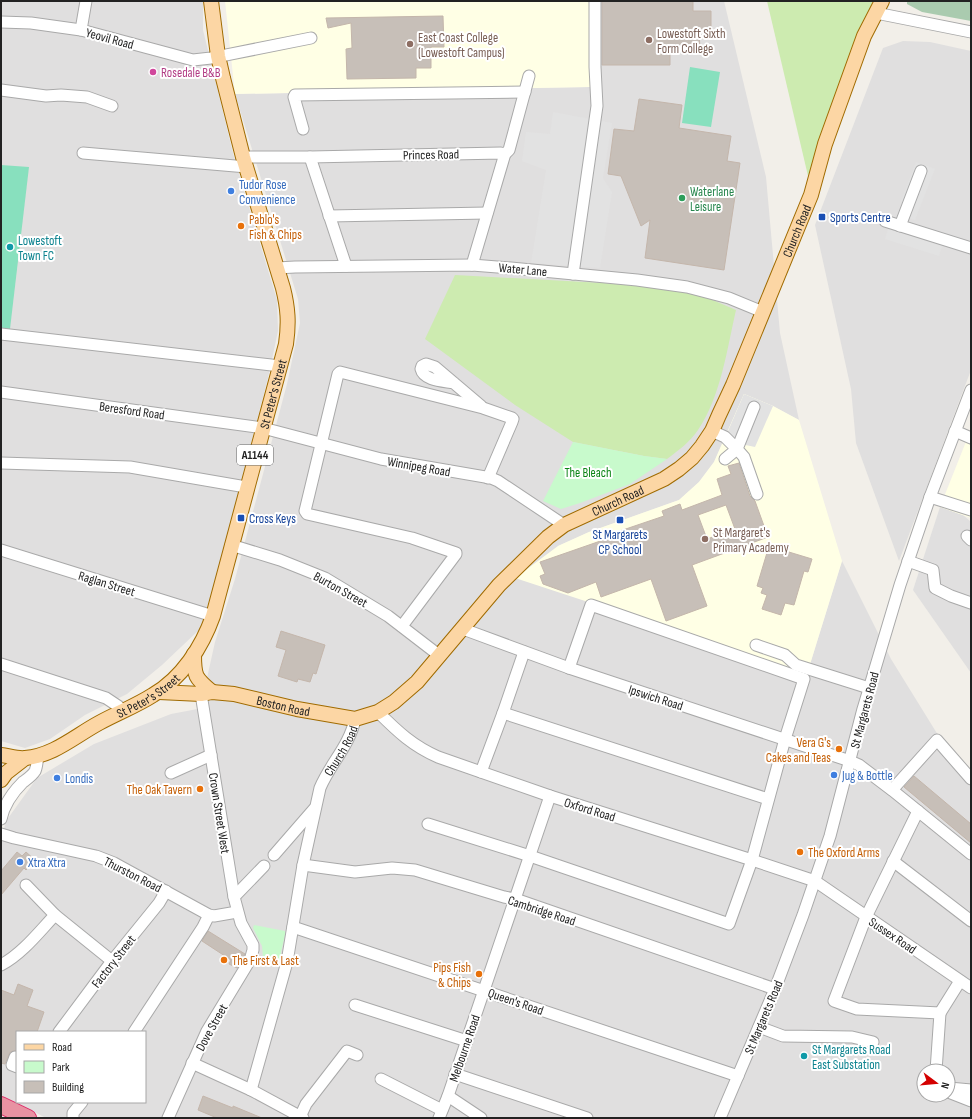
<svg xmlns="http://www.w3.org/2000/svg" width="972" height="1119" viewBox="0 0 972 1119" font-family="'Sofia Sans Condensed',sans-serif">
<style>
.residential{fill:#e0dfdf;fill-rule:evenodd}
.education{fill:#ffffe5}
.grass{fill:#cdebb0}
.cemetery{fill:#aacbaf}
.park{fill:#c8facc}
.pitch{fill:#88e0be}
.parking{fill:#e2e2e2}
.building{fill:#c7bfb8;stroke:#c4b6ab;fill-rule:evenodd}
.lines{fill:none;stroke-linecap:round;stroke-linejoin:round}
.minor-casing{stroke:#a9a9a9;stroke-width:13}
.major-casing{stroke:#a06b00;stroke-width:16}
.highway-casing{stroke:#dc2a67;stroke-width:18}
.minor{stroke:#fff;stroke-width:11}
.major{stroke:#fcd6a4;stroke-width:14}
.highway{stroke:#e892a2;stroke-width:16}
.education-dot{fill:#8d6e63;stroke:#fff;stroke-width:1.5}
.hotel-dot{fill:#d1479c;stroke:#fff;stroke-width:1.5}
.shop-dot{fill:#3f7fe0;stroke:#fff;stroke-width:1.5}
.leisure-dot{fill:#2e9e5b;stroke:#fff;stroke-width:1.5}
.transit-dot{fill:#1a4fb4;stroke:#fff;stroke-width:1.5}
.food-dot{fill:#e8710a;stroke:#fff;stroke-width:1.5}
.culture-dot{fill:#0f9aa8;stroke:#fff;stroke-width:1.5}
.labels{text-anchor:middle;stroke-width:4;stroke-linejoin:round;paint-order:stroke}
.shield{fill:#fff;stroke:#646464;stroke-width:1}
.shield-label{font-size:12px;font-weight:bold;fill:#222}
.education-label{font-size:13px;fill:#785e54;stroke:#fff;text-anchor:start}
.street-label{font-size:13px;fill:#222;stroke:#fff}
.hotel-label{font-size:13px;fill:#b23c85;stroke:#fff;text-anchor:start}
.shop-label{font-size:13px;fill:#366cbe;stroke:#fff;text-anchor:start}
.leisure-label{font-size:13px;fill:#27864d;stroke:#fff;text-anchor:start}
.transit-label{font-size:13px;fill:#164399;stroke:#fff;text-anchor:start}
.food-label{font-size:13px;fill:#c56008;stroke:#fff;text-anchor:start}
.culture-label{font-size:13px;fill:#0d838f;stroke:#fff;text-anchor:start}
.park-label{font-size:13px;fill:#0c8416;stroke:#fff}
</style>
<rect width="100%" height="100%" fill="#f2efe9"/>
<!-- residential -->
<g class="residential">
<path d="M1,1H203V30L234,157L277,300L278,331L268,378L216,579L200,629L162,665L127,694L85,715L50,739L25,748L1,741Z"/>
<path d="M590,1H724L766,177L780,333L799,420L773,406L744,394L714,462L699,482L679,500L589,532L558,546L807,674L842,561L891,659L938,735L971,771V1118H46L1,1095V840L6,821L37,778L94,744L171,714L208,707L207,678L215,642L235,579L287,384L300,323L298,299L235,94L590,87ZM17,1032H145V1102H17ZM924,1071H948V1095H924Z"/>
<path d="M903,41L930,42L971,51V370L899,561L856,443L851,389L815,225L883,48Z"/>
<path d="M940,507L963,515L971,522V673L913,590Z"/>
</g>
<!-- education -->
<g class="education">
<path d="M225,1H590V87L235,94Z"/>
<path d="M744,394L773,406L799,420L842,561L807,674L515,578L558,546L589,532L679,500L699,482L714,462Z"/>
<path d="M971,429V518L940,507Z"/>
</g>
<!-- grass -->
<g class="grass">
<path d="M767,1H873L808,176Z"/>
<path d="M455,275L603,283L674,289L701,295L736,310C727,349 721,396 698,430C690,442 679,450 667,459L644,456L573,442L515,405L425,339Z"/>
</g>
<!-- cemetery -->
<path class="cemetery" d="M907,1H971V21L922,12L907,4Z"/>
<!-- park -->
<g class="park">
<path d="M573,442L644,456L667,459L630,484L580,503L561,509L543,501Z"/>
<path d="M254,925L285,931V935L281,952V958L277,964L271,960L266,961L263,957L262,946L253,928Z"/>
</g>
<!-- pitch -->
<g class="pitch">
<path d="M690,67L720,72L711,127L682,123Z"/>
<path d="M1,165L29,167L10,329L1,328Z"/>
</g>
<!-- parking -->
<g class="parking">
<path d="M553,112L612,123L603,178L612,192L600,268L531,263L546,170L522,161L526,132L550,134Z"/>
<path d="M916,162L935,169L915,220L904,216L909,204L901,201Z"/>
<path d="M890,223L944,240L939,256L885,239Z"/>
<path d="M744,394L773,406L755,447L736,443L728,431Z"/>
</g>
<!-- building -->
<g class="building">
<path d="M602,1H693V11H711V30L699,31L700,49H670V65H602Z"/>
<path d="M443,16L444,47H431V68H416V78L347,79L346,49L352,48L351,23L328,28L326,18Z"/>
<path d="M639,99L682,105L679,128L731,136L727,161L740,163L724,270L645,258L650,220L641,226L621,176L608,174L614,129L634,131Z"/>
<path d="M739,463L750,496L755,501L768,537L692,565L707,606L666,621L651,579L601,597L596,582L568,593L543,584L540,576L545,574L540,562L609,538L608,535L664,516L662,511L680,504L682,510L722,495L717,479L731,474L728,466ZM726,505L735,529L707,539L698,515Z"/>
<path d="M769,546L812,559L808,572L804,571L794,605L785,603L781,615L762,609L767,595L761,593L763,588L757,586Z"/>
<path d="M281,631L325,645L316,674L313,673L310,682L298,679L297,682L278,676L286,650L276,647Z"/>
<path d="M914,776L971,824V843L904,787Z"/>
<path d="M17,852L22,856L26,852L35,860L26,870L24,868L1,895V871Z"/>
<path d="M208,931L245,954L237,968L229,964L231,960L202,941Z"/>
<path d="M18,984L33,990L27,1006L44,1012L37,1032H17V1050L10,1052L5,1064L1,1063V990L14,995Z"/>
<path d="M203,1096L233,1108V1106L262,1118H217L198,1110Z"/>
</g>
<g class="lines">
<defs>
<g id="minor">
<path d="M876,13L971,32"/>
<path d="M1,22L31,23L81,30L193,60L211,58L311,38"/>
<path d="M81,30L86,1"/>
<path d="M1,90L46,96L61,95L87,97L112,106"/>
<path d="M303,129L294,97L295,95L525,92"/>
<path d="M83,153L247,167"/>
<path d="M504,155L509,150L529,76"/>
<path d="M243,157H310L501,153L504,157L472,265"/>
<path d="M310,157L346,266"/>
<path d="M329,216L487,213"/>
<path d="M885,221L971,248"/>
<path d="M900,226L921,171"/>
<path d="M277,268L295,267L472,265L511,268L637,280L687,287L729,298L763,312"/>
<path d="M573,274L597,106L595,67V1"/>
<path d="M1,334L280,366"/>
<path d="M454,383C444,381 424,381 421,369L422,366L426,364L435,367L481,406"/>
<path d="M1,392L263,428L381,459L491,478L498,481L564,525"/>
<path d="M754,407L737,449L744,457L757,494"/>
<path d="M712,431L725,437L737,449L725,459"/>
<path d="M955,431L971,438"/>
<path d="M1,463L130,467L246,487"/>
<path d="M930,497L971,510"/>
<path d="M967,536L971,540"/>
<path d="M231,545L280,560L325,578L388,616L440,656"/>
<path d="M1,550L213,616"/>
<path d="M908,561L933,570L935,588L951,596L971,603"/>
<path d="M402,626L456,554V553L412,538L307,514L305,511L338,374L340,372L483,408L512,418L513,419L512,422L488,478"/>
<path d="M463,629L569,668L850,761L859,765L892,790L971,854"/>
<path d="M756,645L785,655L796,665L869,688"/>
<path d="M524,652L503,713L768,799"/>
<path d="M1,664L106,698L118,706L122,711"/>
<path d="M378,712C398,732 413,746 438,757L550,796L752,860L815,881L971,988"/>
<path d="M481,772L503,713"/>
<path d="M171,773L211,755"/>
<path d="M892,790L937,740L971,779"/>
<path d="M918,811L866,917L834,1001L857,1009L940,1013L936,1071"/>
<path d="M1,819C4,805 13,792 23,782C27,779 32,776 35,771C37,767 37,761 38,756"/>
<path d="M428,824L530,856L729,924L752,860L785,739L804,679L591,605L569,668"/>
<path d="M1,834L14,838L96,856L114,863L209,915L214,916L237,912"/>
<path d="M274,855L314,809"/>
<path d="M893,861L971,921"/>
<path d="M303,865L355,872L392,868L415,870L504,897L515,899L775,989"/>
<path d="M26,885L55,915L112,961"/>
<path d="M234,897L264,866"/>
<path d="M293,927L738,1076"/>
<path d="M1,965C22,954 39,932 55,915"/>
<path d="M355,1005L467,1041"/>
<path d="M940,1013L960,981"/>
<path d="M759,1027L783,1036L852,1037L873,1042"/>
<path d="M59,1032L112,961L159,903L166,891"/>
<path d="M134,1032L203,927L209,915"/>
<path d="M15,1057L12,1065L17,1067"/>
<path d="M192,1063L251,1090L303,1118"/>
<path d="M455,1074L587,1118"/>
<path d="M381,1079L442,1110"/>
<path d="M949,1088L971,1090"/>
<path id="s1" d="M251,1090L287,962L303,865L320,788C330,764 350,745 355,719"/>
<path d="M948,1092L971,1101"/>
<path d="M448,1096L481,1118"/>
<path d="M300,1117L306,1104L347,1051L357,1055"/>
<path d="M73,1118V1113L82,1102"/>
<path d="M168,1118L207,1031L250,960L253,950V945L241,923L234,897L201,694L205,687"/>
<path d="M439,1118L448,1096L550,796"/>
<path d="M720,1118L775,989L803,915L830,836L863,709L900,585L930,497L971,390"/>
</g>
<g id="major">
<path d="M194,654C194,676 195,678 212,692"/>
<path id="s2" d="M159,692L201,694L212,692L234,694L297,709L355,719L378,712L394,702L417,682L499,585L548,537L564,525L664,479L679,469L692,458L702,446L712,431L719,415L733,385L811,195L825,144L864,36L882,1"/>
<path id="s3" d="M1,755C9,756 18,759 25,758C53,756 75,736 99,723C117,713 136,706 153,695C182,678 202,647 213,616L286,344C289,323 288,308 283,288L243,157L223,78L218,56L211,1"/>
<path d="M1,780L6,773L24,759"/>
</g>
<path id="highway" d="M1,1105L28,1118"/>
</defs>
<!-- minor casing -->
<use href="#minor" class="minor-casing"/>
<!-- major casing -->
<use href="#major" class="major-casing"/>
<!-- highway casing -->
<use href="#highway" class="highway-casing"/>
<!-- minor -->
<use href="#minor" class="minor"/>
<!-- major -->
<use href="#major" class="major"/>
<!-- highway -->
<use href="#highway" class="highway"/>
</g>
<!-- markers -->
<g class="education-dot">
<circle cx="649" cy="40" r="4"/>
<circle cx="410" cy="44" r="4"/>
<circle cx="705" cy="539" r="4"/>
</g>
<circle class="hotel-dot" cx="153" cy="72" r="4"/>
<g class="shop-dot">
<circle cx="231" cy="191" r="4"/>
<circle cx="834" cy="775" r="4"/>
<circle cx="57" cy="778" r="4"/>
<circle cx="20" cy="862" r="4"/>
</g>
<circle class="leisure-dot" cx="682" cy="198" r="4"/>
<g class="transit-dot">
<rect x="818" y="213" width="8" height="8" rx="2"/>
<rect x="237" y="514" width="8" height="8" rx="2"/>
<rect x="616" y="516" width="8" height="8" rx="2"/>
</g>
<g class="food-dot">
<circle cx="241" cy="226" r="4"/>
<circle cx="839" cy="749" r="4"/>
<circle cx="200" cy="789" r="4"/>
<circle cx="800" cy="852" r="4"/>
<circle cx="224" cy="960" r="4"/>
<circle cx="479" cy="974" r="4"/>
</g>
<g class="culture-dot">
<circle cx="10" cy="247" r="4"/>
<circle cx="804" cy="1056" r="4"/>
</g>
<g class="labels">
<!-- shield labels -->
<rect class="shield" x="237" y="445" width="36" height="20" rx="3"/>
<g class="shield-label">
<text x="255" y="459">A1144</text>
</g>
<!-- education labels -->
<g class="education-label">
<text x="657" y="38">Lowestoft Sixth<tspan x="657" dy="15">Form College</tspan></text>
<text x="418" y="42">East Coast College<tspan x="418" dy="15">(Lowestoft Campus)</tspan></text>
<text x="713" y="537">St Margaret's<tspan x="713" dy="15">Primary Academy</tspan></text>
</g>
<!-- street labels -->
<g class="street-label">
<text transform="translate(110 38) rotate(15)" y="5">Yeovil Road</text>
<text transform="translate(431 154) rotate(-1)" y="5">Princes Road</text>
<text dy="5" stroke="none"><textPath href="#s2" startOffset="884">Church Road</textPath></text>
<text transform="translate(523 269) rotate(5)" y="5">Water Lane</text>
<text dy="5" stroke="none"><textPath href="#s3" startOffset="499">St Peter's Street</textPath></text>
<text transform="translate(132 410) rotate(8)" y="5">Beresford Road</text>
<text transform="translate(419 466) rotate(10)" y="5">Winnipeg Road</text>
<text dy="5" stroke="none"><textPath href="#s2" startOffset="547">Church Road</textPath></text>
<text transform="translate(107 583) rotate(17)" y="5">Raglan Street</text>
<text transform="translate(341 589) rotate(29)" y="5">Burton Street</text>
<text dy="5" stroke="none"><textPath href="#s3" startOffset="163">St Peter's Street</textPath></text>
<text transform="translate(656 697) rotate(18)" y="5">Ipswich Road</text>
<text dy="5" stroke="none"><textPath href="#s2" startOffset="126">Boston Road</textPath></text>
<text transform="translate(864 710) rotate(-75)" y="5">St Margarets Road</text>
<text dy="5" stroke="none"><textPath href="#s1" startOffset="353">Church Road</textPath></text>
<text transform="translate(590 809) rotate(17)" y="5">Oxford Road</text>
<text transform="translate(220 813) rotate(81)" y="5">Crown Street West</text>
<text transform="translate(133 874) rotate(27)" y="5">Thurston Road</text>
<text transform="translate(542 910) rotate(18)" y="5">Cambridge Road</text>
<text transform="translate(893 935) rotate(34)" y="5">Sussex Road</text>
<text transform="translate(113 961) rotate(-52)" y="5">Factory Street</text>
<text transform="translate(516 1001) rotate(19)" y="5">Queen's Road</text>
<text transform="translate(763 1017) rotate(-67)" y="5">St Margarets Road</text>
<text transform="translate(211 1027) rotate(-61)" y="5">Dove Street</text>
<text transform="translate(464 1048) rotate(-71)" y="5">Melbourne Road</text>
</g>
<!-- hotel labels -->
<g class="hotel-label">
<text x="161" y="77">Rosedale B&amp;B</text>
</g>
<!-- shop labels -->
<g class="shop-label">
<text x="239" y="189">Tudor Rose<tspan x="239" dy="15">Convenience</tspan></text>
<text x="842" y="780">Jug &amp; Bottle</text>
<text x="65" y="783">Londis</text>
<text x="28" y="867">Xtra Xtra</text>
</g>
<!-- leisure labels -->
<g class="leisure-label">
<text x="690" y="196">Waterlane<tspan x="690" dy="15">Leisure</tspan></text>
</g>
<!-- transit labels -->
<g class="transit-label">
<text x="830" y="222">Sports Centre</text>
<text x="249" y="523">Cross Keys</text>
<text x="620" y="539" text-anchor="middle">St Margarets<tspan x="620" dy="15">CP School</tspan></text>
</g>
<!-- food labels -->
<g class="food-label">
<text x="249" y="224">Pablo's<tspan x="249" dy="15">Fish &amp; Chips</tspan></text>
<text x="831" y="747" text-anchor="end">Vera G's<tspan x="831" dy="15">Cakes and Teas</tspan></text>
<text x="192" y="794" text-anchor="end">The Oak Tavern</text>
<text x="808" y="857">The Oxford Arms</text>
<text x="232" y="965">The First &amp; Last</text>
<text x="471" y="972" text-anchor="end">Pips Fish<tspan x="471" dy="15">&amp; Chips</tspan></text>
</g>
<!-- culture labels -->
<g class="culture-label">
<text x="18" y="245">Lowestoft<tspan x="18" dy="15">Town FC</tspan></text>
<text x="812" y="1054">St Margarets Road<tspan x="812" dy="15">East Substation</tspan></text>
</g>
<!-- park labels -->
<g class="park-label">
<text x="588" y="477">The Bleach</text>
</g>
</g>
<!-- border -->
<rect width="972" height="1119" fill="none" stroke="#222222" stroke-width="4"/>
<!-- legend -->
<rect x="16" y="1031" width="130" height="72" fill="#ffffff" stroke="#a7a7a7"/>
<rect x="24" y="1044" width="20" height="6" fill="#fcd6a4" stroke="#a7a7a7"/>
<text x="52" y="1051" font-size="12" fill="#222222">Road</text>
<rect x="24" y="1061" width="20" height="12" fill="#c8facc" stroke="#a7a7a7"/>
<text x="52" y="1071" font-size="12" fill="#222222">Park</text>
<rect x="24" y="1081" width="20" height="12" fill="#c7bfb8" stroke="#a7a7a7"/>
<text x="52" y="1091" font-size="12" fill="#222222">Building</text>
<!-- north arrow -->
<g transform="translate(936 1083) rotate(106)"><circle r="19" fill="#ffffff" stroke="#a7a7a7"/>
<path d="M0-3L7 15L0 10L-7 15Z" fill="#d40000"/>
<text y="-6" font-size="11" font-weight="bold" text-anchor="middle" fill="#222222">N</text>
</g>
</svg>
